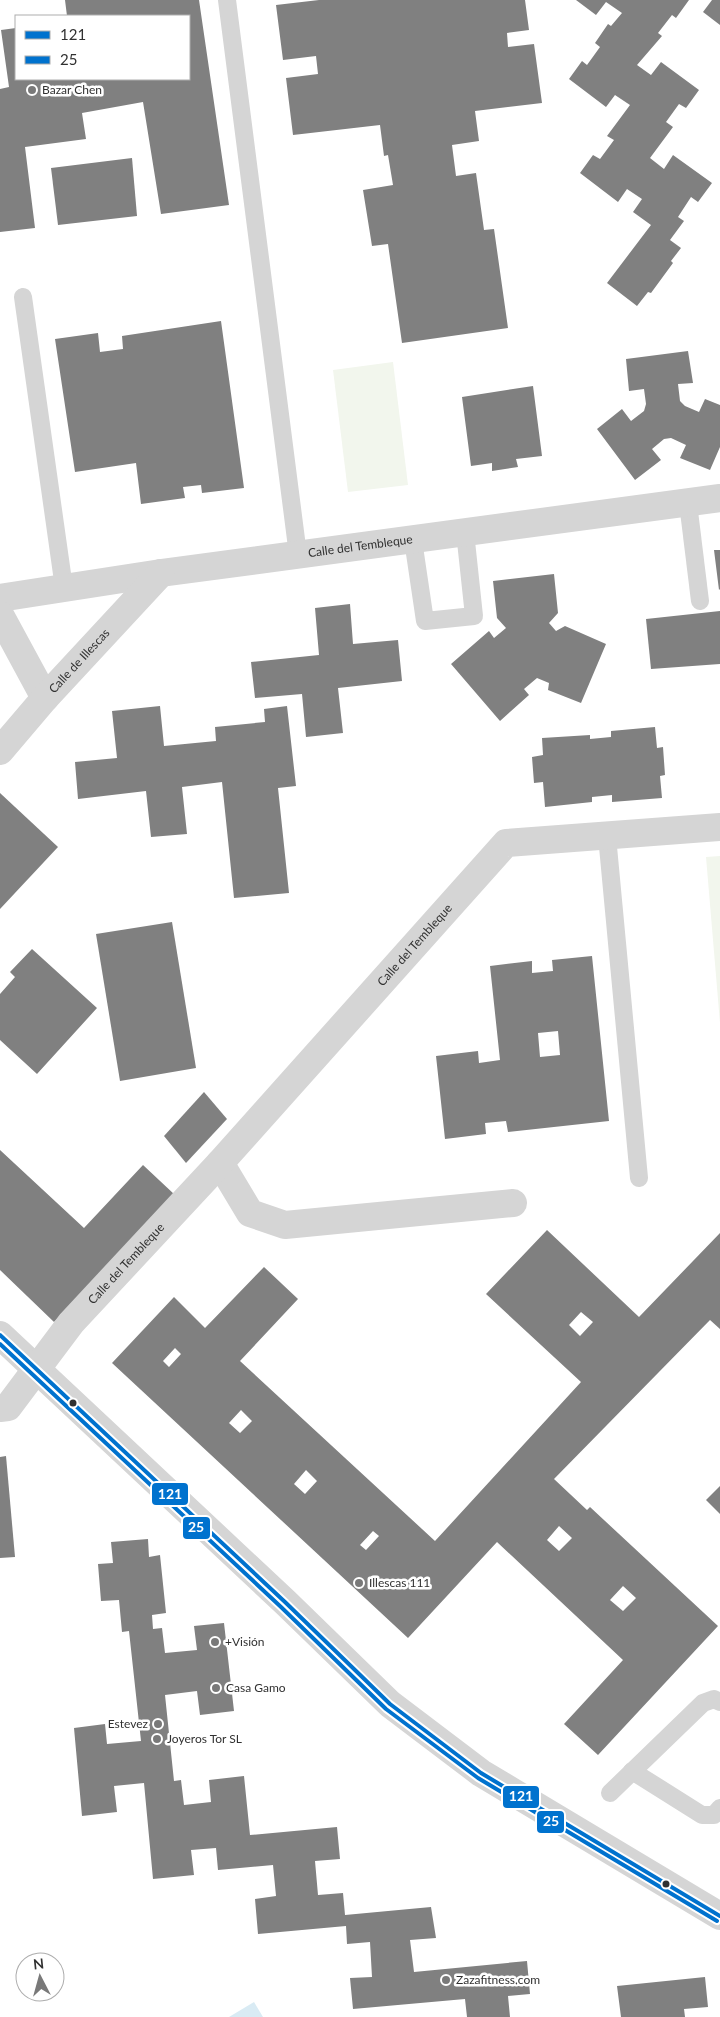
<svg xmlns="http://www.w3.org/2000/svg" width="720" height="2017" viewBox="0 0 720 2017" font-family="Lato,sans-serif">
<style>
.green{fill:#f2f6ed}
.water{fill:#d9ebf4}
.building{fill:#808080;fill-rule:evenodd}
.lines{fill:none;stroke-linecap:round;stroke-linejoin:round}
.lane{stroke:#d5d5d5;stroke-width:18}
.street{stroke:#d5d5d5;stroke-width:28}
.bus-1-casing{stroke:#fff;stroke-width:8}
.bus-2-casing{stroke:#fff;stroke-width:8}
.bus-1{stroke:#0072ce;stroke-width:4}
.bus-2{stroke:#0072ce;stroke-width:4}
.poi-dot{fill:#797979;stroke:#fff;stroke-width:2}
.bus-dot{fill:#313131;stroke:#fff;stroke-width:2}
.labels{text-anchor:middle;stroke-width:5;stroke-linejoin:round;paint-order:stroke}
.poi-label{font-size:12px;fill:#313131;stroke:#fff;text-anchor:start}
.street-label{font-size:12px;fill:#313131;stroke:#fff}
.line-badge{stroke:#fff;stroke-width:2}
.badge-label{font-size:14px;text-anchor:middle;font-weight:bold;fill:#fff}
</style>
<rect width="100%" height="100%" fill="#fff"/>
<!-- green -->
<g class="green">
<path d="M393,362L408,485L348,492L333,370Z"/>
<path d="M720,856V1023L706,857Z"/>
</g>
<!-- water -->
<path class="water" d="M254,2002L263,2017H229Z"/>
<!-- building -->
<g class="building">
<path d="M65,0H199L229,205L161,214L143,102L82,113L86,139L25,147L35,228L0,232V89L9,87L1,30L16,28V79H189V16H67Z"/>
<path d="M319,0H525L529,30L507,33L508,47L534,44L542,103L475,111L479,141L452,145L456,176L476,173L484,230L494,229L508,328L402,343L388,244L372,246L363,190L393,185L388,155L384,156L380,125L293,135L286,78L318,74L316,56L283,60L276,5Z"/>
<path d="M576,0H689L676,18L672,15L658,33L662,36L637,65L651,75L661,62L699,90L686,108L679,104L666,122L673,127L650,158L664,169L673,155L712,183L698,202L691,197L678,217L684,221L670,240L681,248L671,261L673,263L651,293L648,292L637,306L607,283L651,225L633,212L642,199L627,189L618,202L580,173L593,155L600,159L614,140L607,136L630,105L615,95L606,107L569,79L582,61L587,65L600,47L595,43L608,24L611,26L622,13L606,2L596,15Z"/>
<path d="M712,0H720V25L703,12Z"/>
<path d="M132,158L137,216L58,225L51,168Z"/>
<path d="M221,321L244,488L202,493L201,485L183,487L185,498L141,504L136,463L75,472L55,339L98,333L100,352L123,349L122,336Z"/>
<path d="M688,351L693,383L678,384L680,401L685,406L699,412L705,399L720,405V447L710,470L680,458L686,445L671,438L664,439L652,449L661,460L635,480L597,429L622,409L631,421L644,411L646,404L644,389L629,391L626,359Z"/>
<path d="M533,386L542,456L516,459L518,467L492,471V463L471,466L462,397Z"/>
<path d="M714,550H720V589L719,590Z"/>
<path d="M554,574L558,613L549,623L556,631L565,626L606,644L581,703L548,690L549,683L537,678L524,689L529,695L500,721L451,664L489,631L494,638L506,628L497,618L493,581Z"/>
<path d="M350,604L353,644L398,640L402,681L338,688L343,733L306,737L302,694L255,698L251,662L319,655L315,608Z"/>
<path d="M720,611V664L651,669L646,619Z"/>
<path d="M160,706L164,746L216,741L215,727L265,722L264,709L287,706L296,786L278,788L289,893L234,898L222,782L182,787L187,834L151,837L146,791L78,799L75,762L117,758L112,711Z"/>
<path d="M655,727L657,748L663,747L665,775L660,776L662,798L612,802V795L592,797V802L545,807L543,782L534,783L532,757L543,755L542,738L590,735V739L611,737V731Z"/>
<path d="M0,793L58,847L0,909Z"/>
<path d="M172,922L196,1068L120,1081L96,934Z"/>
<path d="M32,949L97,1008L37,1074L0,1040V994L15,977L10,972Z"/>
<path d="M592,956L609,1121L508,1132L506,1121L485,1123L486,1134L445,1139L436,1056L478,1051L479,1063L500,1060L490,966L532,961V973L553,971L552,960ZM558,1031L560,1055L540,1057L538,1033Z"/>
<path d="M204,1092L227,1119L186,1163L164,1136Z"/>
<path d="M0,1150L84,1228L143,1165L175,1195L118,1260L54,1322L0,1270Z"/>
<path d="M547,1230L639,1317L720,1233V1329L710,1320L554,1479L587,1510L590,1507L718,1626L598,1755L564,1724L623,1660L497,1542L408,1638L112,1363L174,1297L205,1328L264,1267L298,1299L240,1361L435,1541L581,1382L486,1294ZM581,1312L593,1322L580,1336L569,1325ZM175,1348L181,1354L169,1367L163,1361ZM241,1410L252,1421L240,1433L229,1423ZM306,1470L317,1481L305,1494L294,1484ZM559,1526L572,1538L559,1551L547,1540ZM373,1531L379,1536L366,1550L360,1545ZM623,1586L636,1598L623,1611L610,1600Z"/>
<path d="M6,1456L15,1557L0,1558V1457Z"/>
<path d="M720,1486V1514L706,1500Z"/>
<path d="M148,1539L149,1557L160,1555L166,1613L152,1615L153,1629L162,1628L165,1653L197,1650L194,1626L224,1623L234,1711L200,1715L197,1691L165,1695L174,1781L181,1780L184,1805L211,1802L209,1780L244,1776L250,1835L337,1827L340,1859L315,1861L318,1895L343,1893L345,1915L431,1907L436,1938L410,1940L414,1972L527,1961L530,1994L508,1996L510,2017H467L465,1999L353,2009L350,1978L372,1977L370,1942L347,1944L346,1926L258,1934L255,1899L276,1896L273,1865L218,1870L216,1848L191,1850L194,1875L153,1879L144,1783L114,1786L117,1812L82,1816L74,1728L105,1724L107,1744L141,1741L129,1631L122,1632L119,1600L101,1601L98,1564L113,1563L111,1542Z"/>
<path d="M705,1977L708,2007L684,2009L685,2017H621L617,1986Z"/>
</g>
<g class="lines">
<!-- lane -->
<g class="lane">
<path d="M227,0L298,555"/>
<path d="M23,297L64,588"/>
<path d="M688,503L700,601"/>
<path d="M413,540L425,621L474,616L465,532"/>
<path d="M607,836L639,1178"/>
<path d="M632,1771L702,1815H714L720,1808"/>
<path d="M610,1793L703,1703L714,1699L720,1702"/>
</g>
<!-- street -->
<g class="street">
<path id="s1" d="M0,598L161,573L720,498"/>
<path d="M0,615L45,698"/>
<path id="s2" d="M0,751L45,698L161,573"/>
<path d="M220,1163L250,1213L285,1225L513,1203"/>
<path d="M0,1335L285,1602L390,1704L481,1773L720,1916"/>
<path id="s3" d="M0,1408L8,1407L71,1323L220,1163L506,843L720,827"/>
</g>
<defs>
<path id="bus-1" d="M0,1335L285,1602L390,1704L481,1773L720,1916"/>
<path id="bus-2" d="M0,1344L281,1607L386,1709L478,1778L717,1921"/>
</defs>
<!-- bus-1 casing -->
<use href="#bus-1" class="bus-1-casing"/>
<!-- bus-2 casing -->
<use href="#bus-2" class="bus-2-casing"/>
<!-- bus-1 -->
<use href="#bus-1" class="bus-1"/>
<!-- bus-2 -->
<use href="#bus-2" class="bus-2"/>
</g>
<!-- markers -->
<g class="poi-dot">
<circle cx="32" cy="90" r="5"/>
<circle cx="359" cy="1583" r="5"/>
<circle cx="215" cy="1642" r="5"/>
<circle cx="216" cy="1688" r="5"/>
<circle cx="158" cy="1724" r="5"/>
<circle cx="157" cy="1739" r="5"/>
<circle cx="446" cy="1980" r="5"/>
</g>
<g class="bus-dot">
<circle cx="73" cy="1403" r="4.5"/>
<circle cx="666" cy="1884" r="4.5"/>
</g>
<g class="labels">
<!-- poi labels -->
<g class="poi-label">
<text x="42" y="94">Bazar Chen</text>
<text x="369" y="1587">Illescas 111</text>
<text x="225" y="1646">+Visión</text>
<text x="226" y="1692">Casa Gamo</text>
<text x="148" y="1728" text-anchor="end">Estevez</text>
<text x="167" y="1743">Joyeros Tor SL</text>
<text x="456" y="1984">Zazafitness.com</text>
</g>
<!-- street labels -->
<g class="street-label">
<text dy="4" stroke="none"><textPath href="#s1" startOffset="364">Calle del Tembleque</textPath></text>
<text dy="4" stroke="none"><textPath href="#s2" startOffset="120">Calle de Illescas</textPath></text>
<text dy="4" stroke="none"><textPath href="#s3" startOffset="624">Calle del Tembleque</textPath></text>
<text dy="4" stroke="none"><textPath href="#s3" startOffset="194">Calle del Tembleque</textPath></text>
</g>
</g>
<g class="line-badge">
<rect x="151" y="1482" width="38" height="24" rx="5" fill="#0072ce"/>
<rect x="182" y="1516" width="29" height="24" rx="5" fill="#0072ce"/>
<rect x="502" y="1785" width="38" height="24" rx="5" fill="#0072ce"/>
<rect x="536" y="1810" width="29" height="24" rx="5" fill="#0072ce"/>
</g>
<g class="badge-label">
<text x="170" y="1499">121</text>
<text x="196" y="1532">25</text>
<text x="521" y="1801">121</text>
<text x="551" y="1826">25</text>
</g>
<!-- legend -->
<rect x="15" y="15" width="175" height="65" fill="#ffffff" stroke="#adadad"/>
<rect x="25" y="31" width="25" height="8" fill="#0072ce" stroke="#adadad"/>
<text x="60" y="40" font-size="15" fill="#313131">121</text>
<rect x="25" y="56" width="25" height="8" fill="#0072ce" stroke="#adadad"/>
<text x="60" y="65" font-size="15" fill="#313131">25</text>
<!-- north arrow -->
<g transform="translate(40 1977) rotate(354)"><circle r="24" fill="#ffffff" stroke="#adadad"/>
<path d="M0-4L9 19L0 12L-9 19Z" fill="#797979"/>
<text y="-8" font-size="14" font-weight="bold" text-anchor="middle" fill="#313131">N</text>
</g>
</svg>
